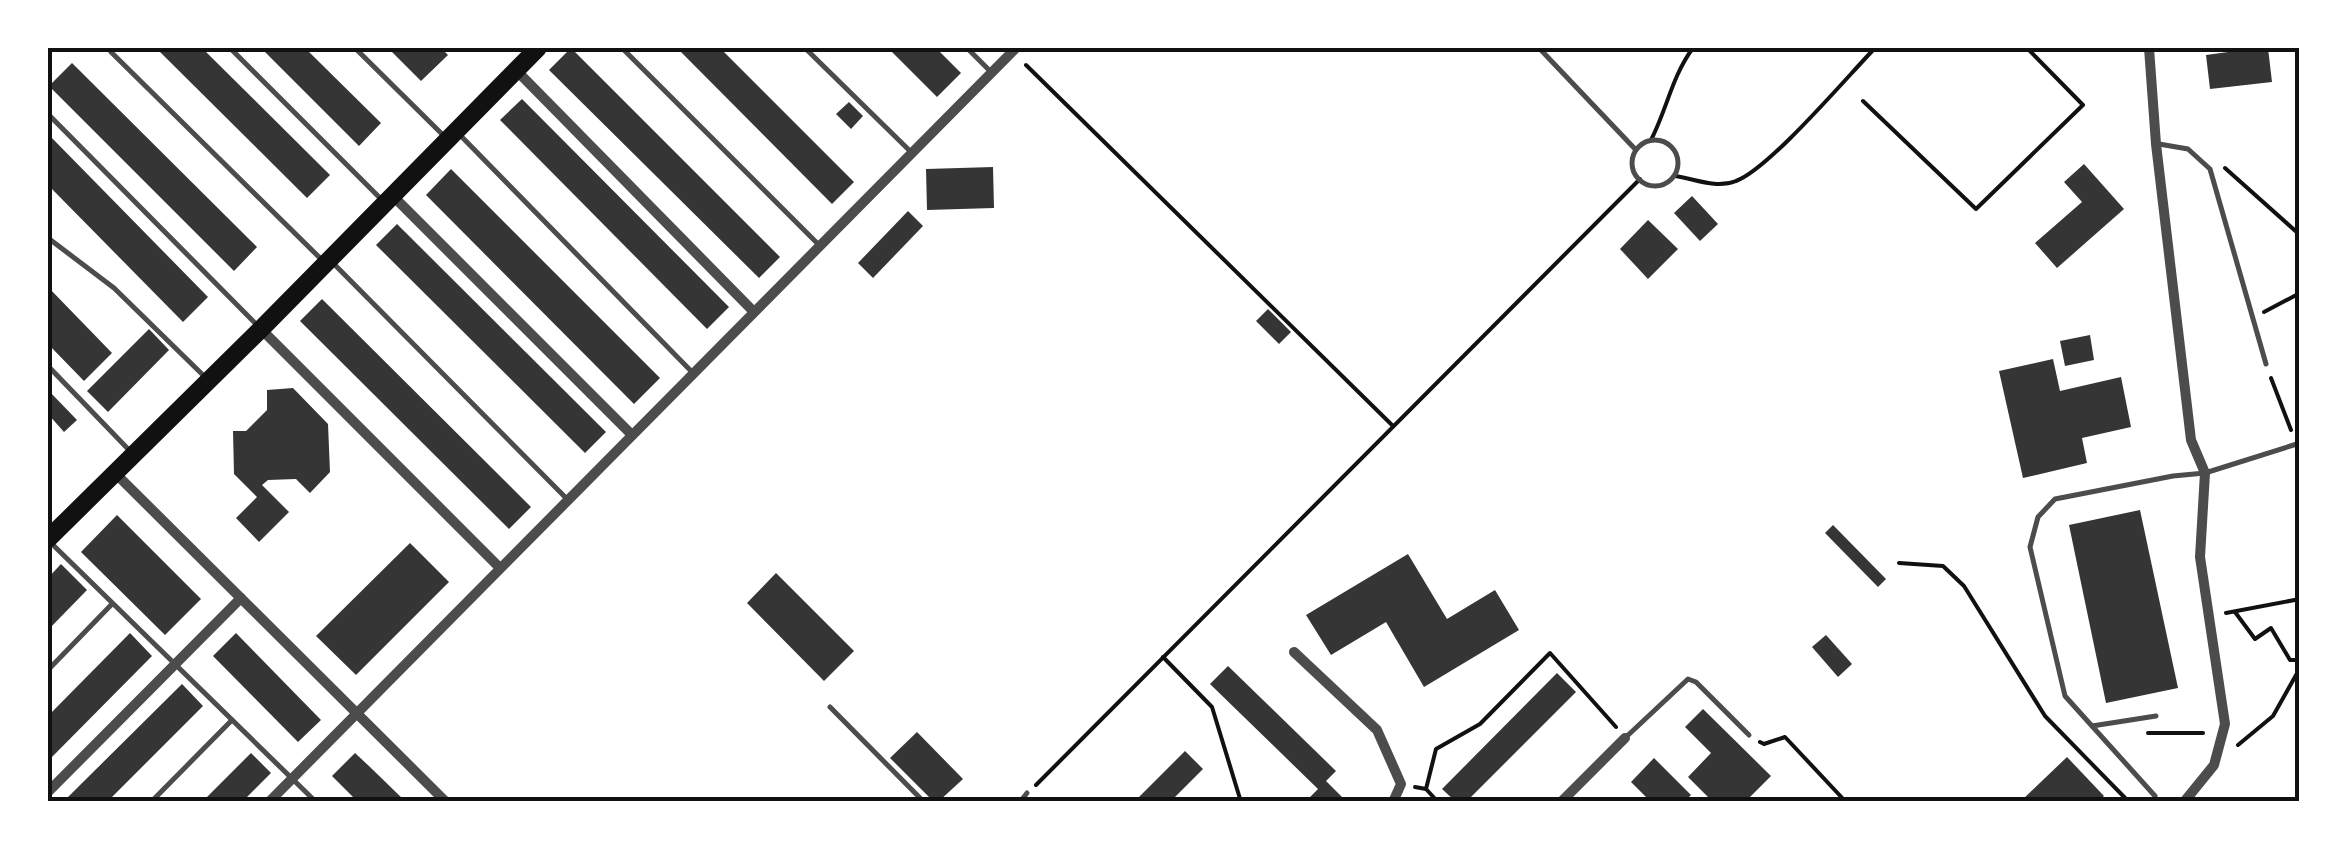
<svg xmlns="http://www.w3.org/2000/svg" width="2347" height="849" viewBox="0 0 2347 849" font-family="'IBM Plex Sans',sans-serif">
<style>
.building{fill:#353535}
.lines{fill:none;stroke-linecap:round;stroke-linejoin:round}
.path{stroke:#111;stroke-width:4}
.service{stroke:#4c4c4c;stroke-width:5}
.minor{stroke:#4c4c4c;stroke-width:10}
.primary{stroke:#111;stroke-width:18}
.neatline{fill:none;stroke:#111;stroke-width:4}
</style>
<rect width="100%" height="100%" fill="#fff"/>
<!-- building -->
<g class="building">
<path d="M156,48H202L330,175L307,198Z"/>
<path d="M261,48H305L381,123L359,146Z"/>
<path d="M388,48H441L448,55L421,81Z"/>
<path d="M571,48L780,257L759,278L549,70Z"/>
<path d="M677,48H720L854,182L832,204Z"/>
<path d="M888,48H936L961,73L937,97Z"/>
<path d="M2243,48H2268L2272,82L2210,89L2206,55L2243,50Z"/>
<path d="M72,63L257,247L234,271L49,86Z"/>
<path d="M522,99L729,307L707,329L500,120Z"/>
<path d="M849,102L863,116L851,129L836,114Z"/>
<path d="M48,134L208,297L183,322L48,185Z"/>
<path d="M2084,164L2124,209L2057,268L2035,243L2082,202L2064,182Z"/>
<path d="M993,167L994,208L927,210L926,169Z"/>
<path d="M451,169L660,378L634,404L426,195Z"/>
<path d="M1692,196L1718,224L1700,241L1674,213Z"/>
<path d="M908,211L923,226L873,278L858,263Z"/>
<path d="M1648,220L1678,249L1648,279L1620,249Z"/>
<path d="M397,224L606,432L585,453L376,245Z"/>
<path d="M48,287L112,353L84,381L48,344Z"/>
<path d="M322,299L531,507L509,529L300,321Z"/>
<path d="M1268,309L1291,332L1279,344L1256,321Z"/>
<path d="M149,329L169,350L108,412L87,391Z"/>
<path d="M2090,335L2094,360L2065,366L2060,341Z"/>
<path d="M2053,359L2060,391L2121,377L2131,427L2082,438L2087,463L2023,478L1999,371Z"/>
<path d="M293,388L328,424L330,472L310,493L296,479L268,480L262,485L289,512L259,542L236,518L257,497L234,474L233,431H246L267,410V390Z"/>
<path d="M48,390L77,420L64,432L48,414Z"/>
<path d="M2140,510L2178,688L2106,703L2069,525Z"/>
<path d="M117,515L201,599L165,635L81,552Z"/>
<path d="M1833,525L1886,579L1878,587L1825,533Z"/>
<path d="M410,543L449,582L356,675L316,636Z"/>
<path d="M1408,554L1447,619L1495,590L1519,630L1424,687L1386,622L1331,655L1306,615Z"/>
<path d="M61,564L87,590L48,630V578Z"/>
<path d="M776,573L854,651L824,681L747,603Z"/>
<path d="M130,633L152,656L48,761V716Z"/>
<path d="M236,633L321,720L298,742L213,656Z"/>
<path d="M1826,635L1852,664L1838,677L1812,647Z"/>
<path d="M1228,666L1336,771L1326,781L1346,801H1306L1318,789L1210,684Z"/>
<path d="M1557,673L1576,692L1467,801H1455L1442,789Z"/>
<path d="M182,684L203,706L108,801H64Z"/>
<path d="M1703,709L1771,776L1746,801H1712L1688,777L1711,753L1685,727Z"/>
<path d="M917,732L963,779L939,801H933L890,758Z"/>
<path d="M1185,751L1203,769L1171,801H1135Z"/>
<path d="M251,753L271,773L243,801H203Z"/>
<path d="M355,753L370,767L405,801H357L332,776Z"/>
<path d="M2067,757L2104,796L2098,801H2021Z"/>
<path d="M1654,758L1691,795L1685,801H1650L1631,782Z"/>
</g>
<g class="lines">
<!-- path -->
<g class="path">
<path d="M1026,65L1393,426"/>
<path d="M1863,101L1976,209L2083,105L2027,48"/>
<path d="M1651,140C1667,109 1672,76 1693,48"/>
<path d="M2225,168L2300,235"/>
<path d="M1675,176C1695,179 1716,189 1736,181C1769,169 1846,78 1875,48"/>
<path d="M2264,312L2300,293"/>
<path d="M2271,378L2291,430"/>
<path d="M1899,563L1943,566L1964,586L2045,716L2129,802"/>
<path d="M2235,612L2255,639L2271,628L2290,660H2300"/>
<path d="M2226,613L2300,599"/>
<path d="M1163,657L1212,707L1241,802"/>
<path d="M2148,733H2203"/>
<path d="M1760,742L1764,744L1785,737L1846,802"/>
<path d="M2238,745L2273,716L2300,668"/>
<path d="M1036,785L1640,179"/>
<path d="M1415,787L1426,789L1438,802"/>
<path d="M1426,789L1436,749L1480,724L1550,653L1616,727"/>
</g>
<!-- service -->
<g class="service">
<path d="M230,48L383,201"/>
<path d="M355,48L445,137"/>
<path d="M622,48L820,246"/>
<path d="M805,48L912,153"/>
<path d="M967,48L992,73"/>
<path d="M1539,48L1636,150"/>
<path d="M111,52L322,260"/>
<path d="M48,114L257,325"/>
<path d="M458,133L692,372"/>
<circle cx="1655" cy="163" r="23"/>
<path d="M2159,144L2188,149L2210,169L2266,364"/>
<path d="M48,238L114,288L206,378"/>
<path d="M332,262L567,499"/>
<path d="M48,366L129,450"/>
<path d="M50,542L316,802"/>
<path d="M48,670L112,604"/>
<path d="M830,707L924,802"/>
<path d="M2092,726L2156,716"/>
<path d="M1625,738L1688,679L1696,682L1749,735"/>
<path d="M2155,796L2065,696L2030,547L2038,517L2055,499L2173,476L2205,473L2300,443"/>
<path d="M151,802L232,720"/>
<path d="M1020,802L1027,793"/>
</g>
<!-- minor -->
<g class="minor">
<path d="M2149,48L2156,144L2191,440L2205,473L2200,557L2225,724L2214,765L2184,802"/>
<path d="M516,70L754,312"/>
<path d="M392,195L632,435"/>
<path d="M261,329L500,568"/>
<path d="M114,472L446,802"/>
<path d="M1294,652L1377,730L1401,784L1393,802"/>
<path d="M48,792L241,598"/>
<path d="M269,802L1016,48"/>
<path d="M1561,802L1625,738"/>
</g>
<!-- primary -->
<path class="primary" d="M48,539L261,329L538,48"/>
</g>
<!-- border -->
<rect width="2347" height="849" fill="none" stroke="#ffffff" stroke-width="100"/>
<rect x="50" y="50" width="2247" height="749" class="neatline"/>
</svg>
